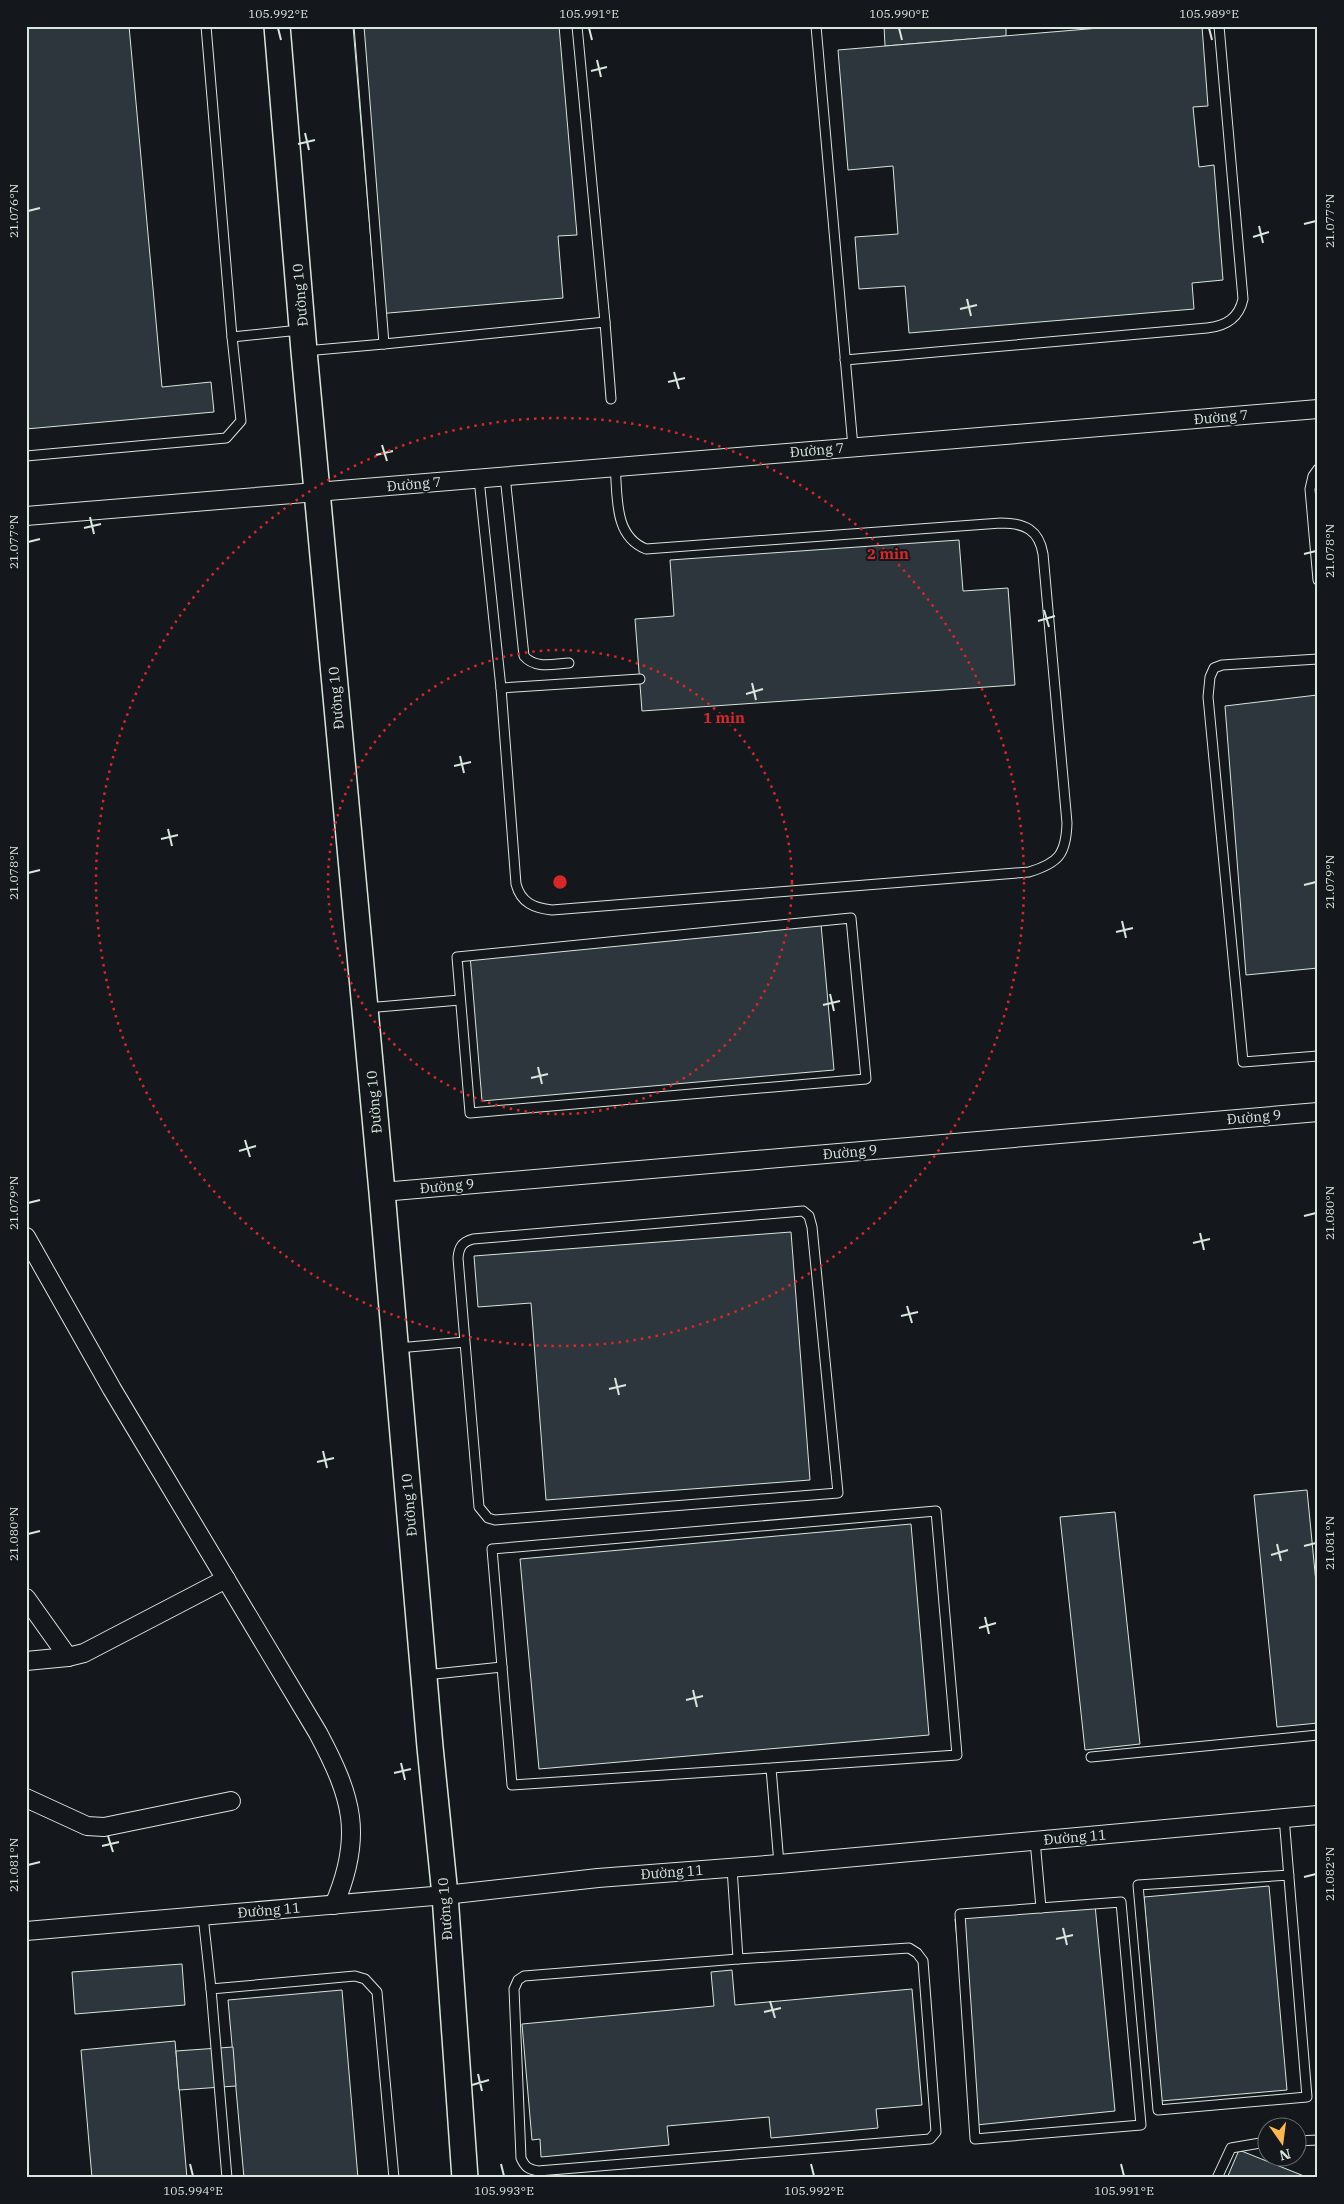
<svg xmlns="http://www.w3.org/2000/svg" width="1344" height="2204" viewBox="0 0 1344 2204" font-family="'IBM Plex Serif',serif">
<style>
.building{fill:#2c363c;stroke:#d8e6dc}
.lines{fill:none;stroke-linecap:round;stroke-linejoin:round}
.lane-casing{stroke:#d8e6dc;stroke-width:11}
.street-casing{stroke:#d8e6dc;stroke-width:20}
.secondary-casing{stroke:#d8e6dc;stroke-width:28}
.lane{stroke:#14181c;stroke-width:9}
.street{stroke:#14181c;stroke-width:18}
.secondary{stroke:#14181c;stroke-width:25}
.ticks{fill:none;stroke:#d8e6dc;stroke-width:2}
.ring{fill:none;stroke:#d62828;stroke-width:2.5;stroke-dasharray:2.5 5}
.labels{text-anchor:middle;stroke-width:4;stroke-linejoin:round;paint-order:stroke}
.street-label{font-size:14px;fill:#d8e6dc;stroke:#14181c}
.centre{fill:#d62828;stroke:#14181c;stroke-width:2.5}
.ring-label{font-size:15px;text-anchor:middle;font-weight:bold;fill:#d62828;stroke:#14181c;stroke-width:4;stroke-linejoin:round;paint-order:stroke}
.neatline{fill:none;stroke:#d8e6dc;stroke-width:2}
.ticks-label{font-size:12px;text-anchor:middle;fill:#d8e6dc}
</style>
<rect width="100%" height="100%" fill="#14181c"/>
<!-- building -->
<g class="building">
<path d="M26,26H129L162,387L211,382L214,412L26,429Z"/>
<path d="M353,26H559L577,235L558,236L563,298L377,314Z"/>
<path d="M884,26H1006V36L885,46Z"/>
<path d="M1123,26H1202L1208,106L1193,107L1199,167L1214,165L1223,280L1192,283L1194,309L909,333L905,286L859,289L855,237L898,234L893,166L848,170L838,50Z"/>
<path d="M959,540L963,591L1008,588L1015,685L642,711L635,619L674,616L670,560Z"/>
<path d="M1317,695L1318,968L1246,975L1225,706Z"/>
<path d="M821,924L834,1070L482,1101L470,955Z"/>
<path d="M791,1232L810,1480L546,1500L531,1303L478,1307L474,1256Z"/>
<path d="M1307,1490L1318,1603V1723L1277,1727L1254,1495Z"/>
<path d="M1115,1512L1140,1744L1085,1750L1060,1517Z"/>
<path d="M911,1524L929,1735L539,1769L520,1559Z"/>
<path d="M1269,1886L1287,2090L1161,2101L1144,1897Z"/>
<path d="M1095,1905L1115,2111L976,2125L955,1919Z"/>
<path d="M182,1964L185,2005L75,2014L72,1972Z"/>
<path d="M732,1970L735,2005L912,1989L922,2105L876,2109L878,2128L771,2138L769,2117L667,2126L669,2145L541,2157L540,2139L532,2140L522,2024L714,2006L711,1972Z"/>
<path d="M342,1990L358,2178H244L228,2000Z"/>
<path d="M175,2041L187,2178H92L81,2050Z"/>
<path d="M233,2047L236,2086L179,2090L176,2051Z"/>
<path d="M1239,2150L1309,2178H1227Z"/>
</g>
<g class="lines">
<defs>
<g id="lane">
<path d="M206,26L232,337L300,330"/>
<path d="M359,26L384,344L605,322L611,399"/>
<path d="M577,26L605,322"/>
<path d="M816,26L853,447"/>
<path d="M305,351L384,344"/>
<path d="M845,360L1207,328C1226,326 1239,318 1243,299L1219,26"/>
<path d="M26,456L226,438L241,421L232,337"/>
<path d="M615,466C618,496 613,536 646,549L1001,523C1025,523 1039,530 1043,554L1067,823C1066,854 1059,863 1029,872L552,910C534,908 521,903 516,884L501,688L640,679"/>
<path d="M1318,469L1313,476L1310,489L1318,580"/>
<path d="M505,476L524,656C535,669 553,664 569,663"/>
<path d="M479,479L501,688"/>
<path d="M1318,659L1222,665L1214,668L1210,677L1208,697L1243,1062L1318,1056"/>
<path d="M851,918L866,1079L470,1113L457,957Z"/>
<path d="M366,1008L460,1000"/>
<path d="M398,1348L465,1342L458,1258C459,1247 462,1242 473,1239L803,1211L809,1216L812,1227L838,1493L495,1520L488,1518L479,1507L465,1342"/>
<path d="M425,1675L502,1667"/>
<path d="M1091,1757L1318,1735"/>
<path d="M771,1768L512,1785L492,1549L936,1511L957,1755L771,1768L779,1864"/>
<path d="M1284,1817L1307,2097L1158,2110L1138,1885L1289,1875"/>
<path d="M1035,1840L1041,1908"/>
<path d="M732,1868L738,1959"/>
<path d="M1121,1902L1141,2125L975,2139L960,1914Z"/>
<path d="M203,1916L211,1989"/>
<path d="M909,1948L917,1953L923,1961L936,2132L930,2139L538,2171C528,2169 525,2167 521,2158L514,1989L518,1980L524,1976L738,1959Z"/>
<path d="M1296,2141L1318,2140"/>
<path d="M227,2178L211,1989L355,1976L365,1979L377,1992L394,2178"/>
<path d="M1217,2178L1231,2148L1266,2142"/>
</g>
<g id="street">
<path d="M26,516L1318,409"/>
<path d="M382,1192L1318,1112"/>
<path d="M26,1237L112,1389L318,1733C352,1797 364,1835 334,1905"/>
<path d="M26,1598L68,1657"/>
<path d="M26,1661L68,1657L84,1653L226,1579"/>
<path d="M26,1798L87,1826L104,1827L231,1801"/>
<path d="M26,1931L445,1895L598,1878L779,1864L1318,1815"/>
</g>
<path id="secondary" d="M277,26L304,351L382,1192L430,1747L445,1895L465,2178"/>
</defs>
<!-- lane casing -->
<use href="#lane" class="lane-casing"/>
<!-- street casing -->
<use href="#street" class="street-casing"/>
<!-- secondary casing -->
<use href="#secondary" class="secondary-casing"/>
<!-- lane -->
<use href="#lane" class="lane"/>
<!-- street -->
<use href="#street" class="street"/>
<!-- secondary -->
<use href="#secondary" class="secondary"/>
</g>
<!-- ticks -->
<path class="ticks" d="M278,28L281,40M589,28L592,40M899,28L902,40M1209,28L1212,40M597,60L601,77M591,71L607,67M305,133L309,150M298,144L315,140M28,211L40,208M1304,224L1316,221M1259,226L1263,243M1253,237L1269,232M967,299L971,316M960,309L977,305M674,372L679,389M668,382L685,378M382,445L387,461M376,455L393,451M90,517L94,534M84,528L101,524M28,542L40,539M1304,554L1316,551M1044,610L1049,627M1038,621L1055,616M752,683L756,700M746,694L763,689M460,756L464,773M454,766L471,762M168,829L172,846M161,839L178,835M28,873L40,870M1304,885L1316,882M1122,921L1126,938M1116,932L1133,928M830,994L834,1011M823,1005L840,1001M538,1067L542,1084M531,1078L548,1074M245,1140L250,1157M239,1151L256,1146M28,1203L40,1200M1304,1216L1316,1213M1200,1233L1204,1250M1193,1243L1210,1239M907,1306L912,1323M901,1316L918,1312M615,1378L619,1395M609,1389L626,1385M323,1451L327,1468M317,1462L334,1458M28,1534L40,1531M1277,1544L1281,1561M1304,1546L1316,1543M1271,1555L1288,1550M985,1617L989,1634M979,1628L996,1623M693,1690L697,1707M686,1700L703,1696M401,1763L405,1780M394,1773L411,1769M108,1836L113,1852M102,1846L119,1842M28,1865L40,1862M1304,1877L1316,1874M1063,1928L1067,1945M1056,1939L1073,1935M770,2001L775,2018M764,2012L781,2008M478,2074L482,2091M472,2085L489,2080M190,2164L193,2176M501,2164L504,2176M811,2164L814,2176M1121,2164L1124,2176"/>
<!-- distance rings -->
<g class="ring">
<circle cx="560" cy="882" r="232"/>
<circle cx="560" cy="882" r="464"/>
</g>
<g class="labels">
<!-- street labels -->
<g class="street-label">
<text transform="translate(300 295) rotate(-95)" y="5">Đường 10</text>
<text transform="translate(1221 417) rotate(-5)" y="5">Đường 7</text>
<text transform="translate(817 450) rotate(-5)" y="5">Đường 7</text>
<text transform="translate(414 484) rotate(-5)" y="5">Đường 7</text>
<text transform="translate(336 698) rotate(-95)" y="5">Đường 10</text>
<text transform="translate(374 1102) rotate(-95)" y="5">Đường 10</text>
<text transform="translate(1254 1117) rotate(-5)" y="5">Đường 9</text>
<text transform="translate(850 1152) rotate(-5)" y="5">Đường 9</text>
<text transform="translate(447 1186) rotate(-5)" y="5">Đường 9</text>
<text transform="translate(409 1505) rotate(-95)" y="5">Đường 10</text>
<text transform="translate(1075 1837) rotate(-5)" y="5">Đường 11</text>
<text transform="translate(672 1872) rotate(-4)" y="5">Đường 11</text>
<text transform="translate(445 1909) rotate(-94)" y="5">Đường 10</text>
<text transform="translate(269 1910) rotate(-5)" y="5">Đường 11</text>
</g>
</g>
<circle cx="560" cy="882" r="8" class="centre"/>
<g class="ring-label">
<text x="888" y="559">2 min</text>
<text x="724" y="723">1 min</text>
</g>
<!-- border -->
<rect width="1344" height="2204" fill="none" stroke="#14181c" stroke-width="55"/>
<!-- north arrow -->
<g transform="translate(1282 2142) rotate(166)"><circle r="24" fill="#14181c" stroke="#626a69"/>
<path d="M0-4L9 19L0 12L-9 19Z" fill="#ffb74d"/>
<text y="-8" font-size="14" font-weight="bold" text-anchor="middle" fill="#d8e6dc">N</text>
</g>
<rect x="28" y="28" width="1288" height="2148" class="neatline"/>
<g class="ticks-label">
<text x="278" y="18">105.992°E</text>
<text x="589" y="18">105.991°E</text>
<text x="899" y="18">105.990°E</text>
<text x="1209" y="18">105.989°E</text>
<text transform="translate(14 211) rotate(-90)" y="4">21.076°N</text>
<text transform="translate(1330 221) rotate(-90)" y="4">21.077°N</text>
<text transform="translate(14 542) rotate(-90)" y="4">21.077°N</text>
<text transform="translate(1330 551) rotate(-90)" y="4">21.078°N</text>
<text transform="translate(14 873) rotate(-90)" y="4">21.078°N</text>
<text transform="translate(1330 882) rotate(-90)" y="4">21.079°N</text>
<text transform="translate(14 1203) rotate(-90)" y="4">21.079°N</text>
<text transform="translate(1330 1213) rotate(-90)" y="4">21.080°N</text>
<text transform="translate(14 1534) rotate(-90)" y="4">21.080°N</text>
<text transform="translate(1330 1543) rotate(-90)" y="4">21.081°N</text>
<text transform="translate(14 1865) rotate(-90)" y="4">21.081°N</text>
<text transform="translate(1330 1874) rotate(-90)" y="4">21.082°N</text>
<text x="193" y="2195">105.994°E</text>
<text x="504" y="2195">105.993°E</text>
<text x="814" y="2195">105.992°E</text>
<text x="1124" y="2195">105.991°E</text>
</g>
</svg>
